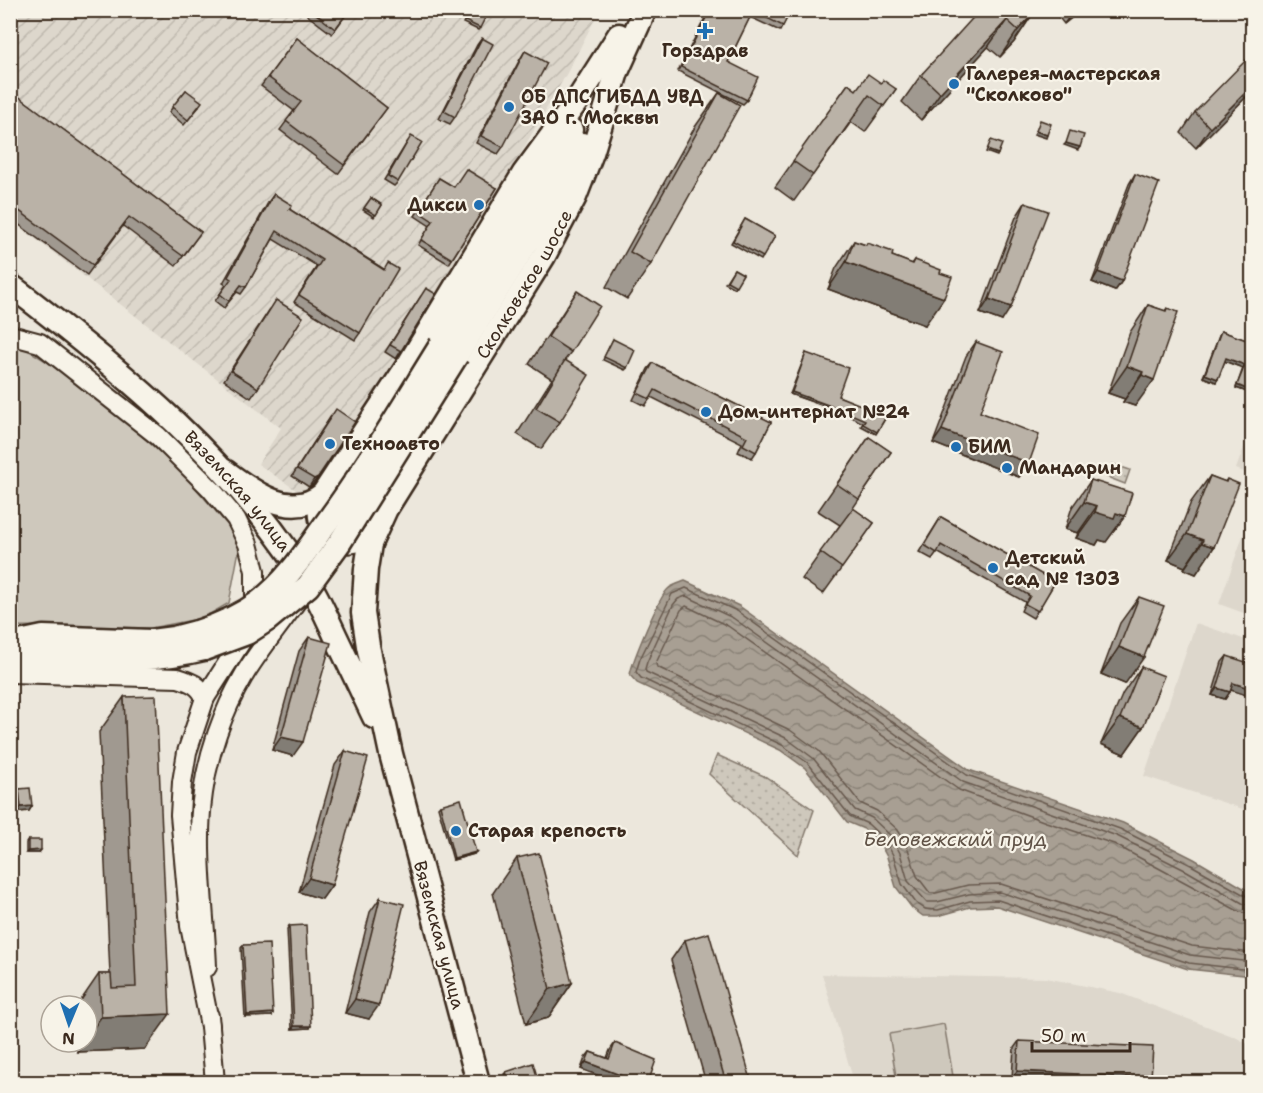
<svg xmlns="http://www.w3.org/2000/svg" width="1263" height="1093" viewBox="0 0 1263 1093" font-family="'Shantell Sans',sans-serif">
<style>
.built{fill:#ddd7cc}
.industrial{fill:url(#industrial-furrows)}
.grass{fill:#cec8bc;stroke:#84796d;stroke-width:1.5}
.park{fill:url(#park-dots);stroke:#84796d;stroke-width:1.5}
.water{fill:url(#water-waves);stroke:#7c7064;stroke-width:1.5}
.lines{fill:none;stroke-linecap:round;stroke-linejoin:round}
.shore{stroke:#67594d;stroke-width:1.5}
.minor-casing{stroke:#3b2a1e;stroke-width:22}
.major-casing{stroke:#3b2a1e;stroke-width:27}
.minor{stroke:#f7f3e8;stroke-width:18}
.major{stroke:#f7f3e8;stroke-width:22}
.major-bridge-casing{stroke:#3b2a1e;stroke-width:27;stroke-linecap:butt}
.major-bridge{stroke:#f7f3e8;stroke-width:22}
.wall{fill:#a09990;stroke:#3b2a1e;stroke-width:1.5}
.shaded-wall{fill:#827d75;stroke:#3b2a1e;stroke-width:1.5}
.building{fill:#bab2a7;stroke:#3b2a1e;stroke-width:1.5}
.poi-dot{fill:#1f6fb2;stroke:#f7f3e8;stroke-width:2}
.labels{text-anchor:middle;stroke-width:4.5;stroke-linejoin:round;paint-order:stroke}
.poi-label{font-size:18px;font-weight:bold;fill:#3b2a1e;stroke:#f7f3e8;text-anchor:start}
.street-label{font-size:18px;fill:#3b2a1e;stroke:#f7f3e8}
.water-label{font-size:20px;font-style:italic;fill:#615347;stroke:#f7f3e8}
</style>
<defs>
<pattern id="industrial-furrows" width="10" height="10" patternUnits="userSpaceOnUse" patternTransform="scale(1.5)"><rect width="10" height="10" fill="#ddd7cc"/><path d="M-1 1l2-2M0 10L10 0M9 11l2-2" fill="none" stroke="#bfb9af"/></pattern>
<pattern id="park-dots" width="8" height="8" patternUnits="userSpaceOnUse" patternTransform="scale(1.5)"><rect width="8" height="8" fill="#cec8bc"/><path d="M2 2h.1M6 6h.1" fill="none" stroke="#b2aca1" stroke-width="1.8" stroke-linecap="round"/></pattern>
<pattern id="water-waves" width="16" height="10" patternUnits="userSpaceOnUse" patternTransform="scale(1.5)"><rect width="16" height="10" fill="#a89f93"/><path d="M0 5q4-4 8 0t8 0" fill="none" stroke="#8a8277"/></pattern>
</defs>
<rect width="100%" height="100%" fill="#ece7dc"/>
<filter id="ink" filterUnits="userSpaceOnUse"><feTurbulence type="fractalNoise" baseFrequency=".0167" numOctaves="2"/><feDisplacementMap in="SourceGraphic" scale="12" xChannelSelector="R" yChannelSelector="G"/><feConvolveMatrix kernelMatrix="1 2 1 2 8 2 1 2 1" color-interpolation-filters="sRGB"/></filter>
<g filter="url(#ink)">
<!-- built -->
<g class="built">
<path d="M1252,425V475L1236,469Z"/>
<path d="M1252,510V616L1219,604Z"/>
<path d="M1196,623L1252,642V812L1144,776Z"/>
<path d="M822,974L1046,978L1120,993L1235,1037L1252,1046V1068L1245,1082H854Z"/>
</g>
<!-- industrial -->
<path class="industrial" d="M10,11H599L567,73L508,175L498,209L317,490L299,492L258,464L281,428L11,220Z"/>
<!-- grass -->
<g class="grass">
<path d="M11,344L28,350L67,374L134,429L182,472L236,535L239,550L229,603L203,618L151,628L11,626Z"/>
<path d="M944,1024L954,1082H897L889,1034Z"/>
</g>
<!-- park -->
<g class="park">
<path d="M1112,464L1130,470L1125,484L1107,477Z"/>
<path d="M717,755L766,777L814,810L798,855L709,774Z"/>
</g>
<!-- water -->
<path class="water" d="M685,581L739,606L969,770L1123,823L1194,859L1252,893V976L1188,969L997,906L970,907L938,916H923L912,908L896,887L887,857L880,844L864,829L847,822L805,768L780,750L637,683L630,675C632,661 659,597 668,589C672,585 680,583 685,581Z"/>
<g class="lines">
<!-- shore -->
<g class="shore">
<path d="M1252,898L1248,897L1191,865L1120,829L967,775L737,611L686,588L672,594L640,659L636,672L641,678L782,745L808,763L850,816L868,824L885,840L893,855L902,884L916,903L925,909L938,910L970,901L998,900L1189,963L1252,970"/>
<path d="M1252,905L1244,904L1187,871L1117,836L963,782L733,618L686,596L678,599L673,605L647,662L645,669L646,672L786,738L813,758L855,810L872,818L891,836L900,853L908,881L927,902H937L969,894L1000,892L1190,955L1252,962"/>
<path d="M1252,914L1240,912L1114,844L1046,822L959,790L728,626L686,606L681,610L656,663L657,667L790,730L819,751L860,803L877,811L898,830L908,849L917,876L930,893H936L968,885L1001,884L1192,946L1252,953"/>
</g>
<defs>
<g id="minor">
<path d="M10,335L40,343L158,436L211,489L236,519L248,544L255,571V599L251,619L241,642L205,698L187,752L182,782L180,815L190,926L210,1026"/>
<path d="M323,494C302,530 348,563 375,530"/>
<path d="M10,673L178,678C191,682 200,685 205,698"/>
<path d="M207,967C205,912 195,847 203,793C208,754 223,711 243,677C258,651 279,627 296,602"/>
<path d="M209,1016L215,1082"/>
</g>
<g id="major">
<path id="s1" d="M10,285C124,372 239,466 313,590C321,604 328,620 335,635C348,662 361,690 374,717"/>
<path d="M441,345L571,130"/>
<path d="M457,355L548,209L582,144"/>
<path d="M225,471C252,491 290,521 323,494L410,362L524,173L575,104L619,35"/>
<path d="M10,644L43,637L151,641L174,638L197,632"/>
<path d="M10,660L20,658C81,658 144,664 204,649"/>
<path id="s2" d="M478,1082L391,754L368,646L363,613L366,569L370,544L386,509L544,256L575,197L592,153L617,72L645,10"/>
</g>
</defs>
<!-- minor casing -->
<use href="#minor" class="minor-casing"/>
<!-- major casing -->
<use href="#major" class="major-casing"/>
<!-- minor -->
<use href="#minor" class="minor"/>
<!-- major -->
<use href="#major" class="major"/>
<defs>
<g id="major-bridge">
<path d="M197,632C219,625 240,616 259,602C286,582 305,553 324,526C367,468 403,406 441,345"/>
<path d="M204,649L247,633L267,620L308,586L340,542L457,355"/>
</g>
</defs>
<!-- major-bridge casing -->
<use href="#major-bridge" class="major-bridge-casing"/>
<!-- major-bridge -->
<use href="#major-bridge" class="major-bridge"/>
</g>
<!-- wall -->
<g class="wall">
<path d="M310,10H346L348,12L332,34L307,15Z"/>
<path d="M709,10H791L780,31L750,17L728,62L747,100L743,104L678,71Z"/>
<path d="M1053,10H1081L1064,24Z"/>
<path d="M470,11L480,28L478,30L463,23Z"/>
<path d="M993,12L1032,15L1014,42L1000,57L988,47L921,120L902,102L921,75Z"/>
<path d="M297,38L387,108L338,174L280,130L294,111L261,86Z"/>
<path d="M482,38L455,117L450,124L439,119L477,45Z"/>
<path d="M525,51L503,147L498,154L476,143L520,59Z"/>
<path d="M881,83L896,89L865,132L851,122L794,201L775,187L848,84L856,90Z"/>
<path d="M10,90L201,232L176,266L123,226L87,275L10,218Z"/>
<path d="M186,90L199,107L184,125L169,112Z"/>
<path d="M1252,91L1196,148L1181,133L1195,112Z"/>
<path d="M719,93L651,264L627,299L606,287L695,127Z"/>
<path d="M408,141L398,182L394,186L384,180Z"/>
<path d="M1135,174L1122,281L1115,291L1092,282L1129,184Z"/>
<path d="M439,178L454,187L497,188L449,264L418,245L430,226L415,216Z"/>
<path d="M274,194L289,209L384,269L360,333L355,340L294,302L317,266L273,239L246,287L241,294L237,292L224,308L215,301L226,285L223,283L269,201Z"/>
<path d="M371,198L382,205L374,217L363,210Z"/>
<path d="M1025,203L1002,321L980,313L1016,217Z"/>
<path d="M745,219L775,236L761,260L731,243Z"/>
<path d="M854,241L866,245L867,243L892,256L912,264L915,260L925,325L828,289L836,268Z"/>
<path d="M734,269L743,274L734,288L725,283Z"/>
<path d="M577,291L571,352L565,360L560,422L541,449L517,434L552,379L529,364Z"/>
<path d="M421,296L401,351L396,359L385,352Z"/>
<path d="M1148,305L1165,311L1167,308L1135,406L1123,402L1125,399L1108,393L1130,332Z"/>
<path d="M270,309L258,388L251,398L224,380Z"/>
<path d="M1221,331L1252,342L1247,392L1236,388L1243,368L1225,361L1216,382L1203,377Z"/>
<path d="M613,339L627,368L625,370L603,360Z"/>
<path d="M976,342L980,412L1029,463L1019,477L933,443L966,356Z"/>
<path d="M806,353L838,396L886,417L876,434L861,426L863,423L841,412L790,394Z"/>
<path d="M653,363L771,422L756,452L752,458L738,452L742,443L651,397L645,406L633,400L648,369Z"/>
<path d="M331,416L313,484L309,487L292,476Z"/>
<path d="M869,437L891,452L853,508L874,523L823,594L802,579L840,525L818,511Z"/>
<path d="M1210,476L1225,482L1227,479L1214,547L1196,574L1184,569L1185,567L1168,560L1191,502Z"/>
<path d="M1091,480L1125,516L1106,542L1099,540L1096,545L1076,538L1078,533L1065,529L1072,507Z"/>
<path d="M941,517L1055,582L1033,618L1021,611L1025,602L937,552L932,559L919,552Z"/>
<path d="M1139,597L1125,684L1101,674L1120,623Z"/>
<path d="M309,637L293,756L272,750L299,651Z"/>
<path d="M1227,656L1252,697L1231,690L1225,699L1212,695L1222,662Z"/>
<path d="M1141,667L1143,727L1124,754L1101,744L1123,693Z"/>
<path d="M124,697L145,1049L77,1052L76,1042H87V1006H77L99,974H110L99,732Z"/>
<path d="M345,751L332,885L322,899L299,892L335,765Z"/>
<path d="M19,789L32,806L29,811L18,812L16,794Z"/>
<path d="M440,805L474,854L453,860L438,807Z"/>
<path d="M28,840L39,853H26V843Z"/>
<path d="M517,858L572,983L548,1018L526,1024L493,893Z"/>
<path d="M380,898L369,1019L345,1013L370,912Z"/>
<path d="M289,926L310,1028L292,1029L287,929Z"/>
<path d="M685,940L752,1083H706L671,960Z"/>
<path d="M243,945L273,1013L272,1016L245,1017L241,948Z"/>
<path d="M1019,1041L1151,1078L1148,1083H1073V1081L1012,1078L1014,1048Z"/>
<path d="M615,1043L648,1083H618L581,1069L585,1058L590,1052L607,1058L610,1050Z"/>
<path d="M506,1072L539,1083H507L504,1074Z"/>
</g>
<!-- shaded-wall -->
<g class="shaded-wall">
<path d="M1074,10H1081L1064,24Z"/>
<path d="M1032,15L1014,42L1000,57L1018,30Z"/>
<path d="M1007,20L988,47L921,120L940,93Z"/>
<path d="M1252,86V91L1196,148L1210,128Z"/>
<path d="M1036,131L1047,135L1046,138L1034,134Z"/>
<path d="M1066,143L1080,147L1078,150L1064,145Z"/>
<path d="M987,150L998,154L997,156L986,152Z"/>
<path d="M846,262L944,298L925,325L828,289Z"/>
<path d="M1098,272L1122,281L1115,291L1092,282Z"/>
<path d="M989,299L1011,307L1002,321L980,313Z"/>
<path d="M1226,358L1245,365L1243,368L1224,361Z"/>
<path d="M1127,366L1143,372L1125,399L1108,393Z"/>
<path d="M1205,374L1218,379L1216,382L1203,377Z"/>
<path d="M1142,375L1154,380L1135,406L1123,402Z"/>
<path d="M1237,385L1249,390L1247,392L1236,388Z"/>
<path d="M792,392L842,410L841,412L790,394Z"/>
<path d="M942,430L1029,463L1019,477L933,443Z"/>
<path d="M318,477L313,484L309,487L314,479Z"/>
<path d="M1084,502L1097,506L1078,533L1065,529Z"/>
<path d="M1095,512L1116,513L1125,516L1106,542L1099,540L1096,545L1076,538Z"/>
<path d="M1187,534L1203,540L1185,567L1168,560Z"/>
<path d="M1202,543L1214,547L1196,574L1184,569Z"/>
<path d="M1119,647L1144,657L1125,684L1101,674Z"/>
<path d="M1233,683L1252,689V697L1228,689Z"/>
<path d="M1217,688L1230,692L1225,699L1212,695Z"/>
<path d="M1120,718L1143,727L1124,754L1101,744Z"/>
<path d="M281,737L303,742L293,756L272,750Z"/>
<path d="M32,806L29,811L18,812L21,807Z"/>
<path d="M41,850L39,853H26L28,851Z"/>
<path d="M476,852L474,854L453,860L454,858Z"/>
<path d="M309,878L332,885L322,899L299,892Z"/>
<path d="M572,983L548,1018L526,1024L550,989Z"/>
<path d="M355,999L379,1005L369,1019L345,1013Z"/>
<path d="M273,1013L272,1016L245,1017L247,1015Z"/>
<path d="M170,1014L145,1049L77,1052L84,1042H87V1037L101,1017Z"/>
<path d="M294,1026H311L310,1028L292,1029Z"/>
<path d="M586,1062L641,1083H618L581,1069Z"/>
<path d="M1017,1071L1078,1074L1073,1081L1012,1078Z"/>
<path d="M1099,1075L1151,1078L1148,1083H1094Z"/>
</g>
<!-- building -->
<g class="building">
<path d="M311,10H346L348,12L335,29Z"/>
<path d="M710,10H791L783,26L753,11L728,62L758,77L747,100L681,67Z"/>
<path d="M980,10H992L993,12L995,10H1027L1032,15L1018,30L1007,20L940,93L921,75Z"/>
<path d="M470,11L485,18L480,28L465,21Z"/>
<path d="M297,38L387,108L344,165L286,121L301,102L268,77Z"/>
<path d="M482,38L493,44L455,117L444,111Z"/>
<path d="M525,51L547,63L503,147L481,136Z"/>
<path d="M1252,54V86L1210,128L1195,112Z"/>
<path d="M868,74L881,83L883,80L896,89L884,106L869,95L813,175L793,161L848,84L856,90Z"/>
<path d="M10,90L201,232L183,256L129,217L93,265L10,204Z"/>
<path d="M186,90L202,102L188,120L172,107Z"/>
<path d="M719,93L740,105L651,264L630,252Z"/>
<path d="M1040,120L1051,124L1047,135L1036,131Z"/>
<path d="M1070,131L1084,135L1080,147L1066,143Z"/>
<path d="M411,136L422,142L398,182L388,176Z"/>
<path d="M991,140L1002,144L998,154L987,150Z"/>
<path d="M466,169L497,188L452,259L421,240L433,221L418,211L439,178L454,187Z"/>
<path d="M1135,174L1159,183L1122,281L1098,272Z"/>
<path d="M274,194L292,205L289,209L384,270L388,263L398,269L360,333L299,295L322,260L277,231L246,287L241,285L229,301L220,294L231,279L228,277Z"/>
<path d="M371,198L382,205L376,215L364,208Z"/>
<path d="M1025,203L1048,211L1011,307L989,299Z"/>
<path d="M745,219L775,236L763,257L733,241Z"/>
<path d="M854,241L866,245L867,243L893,252L892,256L913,264L915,260L941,270L940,273L952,277L944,298L846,262Z"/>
<path d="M734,269L743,274L736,286L727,281Z"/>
<path d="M426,288L436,294L401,351L390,345Z"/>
<path d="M577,291L600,306L571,352L548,337Z"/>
<path d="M276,300L303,317L258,388L231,371Z"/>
<path d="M1148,305L1166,311L1167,308L1178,312L1154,380L1142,375L1143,372L1127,366Z"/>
<path d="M1221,331L1252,342V380L1249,390L1237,385L1245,365L1226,358L1218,379L1205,374Z"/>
<path d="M613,339L635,350L627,368L604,357Z"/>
<path d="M976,342L1003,352L980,412L1039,435L1029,463L942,430Z"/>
<path d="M806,353L848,368L838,396L871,409L886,417L877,432L863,424L865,420L842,410L792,392Z"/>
<path d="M565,360L589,375L560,422L536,408Z"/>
<path d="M653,363L771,422L756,452L743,445L747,437L655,390L650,399L637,393Z"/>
<path d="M336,409L355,422L318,477L314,479L297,469Z"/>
<path d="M869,437L891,452L859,499L837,484Z"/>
<path d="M1210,476L1226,482L1227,479L1239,484L1214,547L1202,543L1203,540L1187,534Z"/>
<path d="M1091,480L1132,493L1125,516L1116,513L1114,518L1095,512L1097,506L1084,502Z"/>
<path d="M853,508L874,523L842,568L820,552Z"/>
<path d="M941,517L1055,582L1038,611L1025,604L1030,596L941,545L937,553L924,545Z"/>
<path d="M1139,597L1164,606L1144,657L1119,647Z"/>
<path d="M309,637L331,643L303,742L281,737Z"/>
<path d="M1227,656L1252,664V689L1233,683L1230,692L1217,688Z"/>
<path d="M1141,667L1164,676L1143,727L1120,718Z"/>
<path d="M156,696L170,1014L101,1017L99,974H111L112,988L136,987L124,697Z"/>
<path d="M345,751L368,758L332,885L309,878Z"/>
<path d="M30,788L32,806L21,807L19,789Z"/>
<path d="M461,799L476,852L454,858L440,805Z"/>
<path d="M28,840H41V850L28,851Z"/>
<path d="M539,853L572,983L550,989L517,858Z"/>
<path d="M380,898L404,904L379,1005L355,999Z"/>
<path d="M306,925L311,1026H294L289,926Z"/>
<path d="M709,933L752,1083H726L685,940Z"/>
<path d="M269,944L273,1013L247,1015L243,945Z"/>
<path d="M1019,1041L1153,1047L1151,1078L1099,1075V1083H1078V1074L1017,1071Z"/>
<path d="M615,1043L656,1060L648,1083H641L586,1062L590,1052L609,1059Z"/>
<path d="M533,1063L539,1083H510L506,1072Z"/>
<path d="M200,1081V1083H182Z"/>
</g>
</g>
<!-- markers -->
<g class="poi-dot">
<path d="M702 22h6v6h6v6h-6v6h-6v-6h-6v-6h6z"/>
<circle cx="954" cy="84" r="6"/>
<circle cx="509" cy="107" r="6"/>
<circle cx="479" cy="205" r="6"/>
<circle cx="706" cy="412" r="6"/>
<circle cx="330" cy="444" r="6"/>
<circle cx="956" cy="447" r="6"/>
<circle cx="1007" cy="468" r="6"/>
<circle cx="993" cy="568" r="6"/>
<circle cx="456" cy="831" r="6"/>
</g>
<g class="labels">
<!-- poi labels -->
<g class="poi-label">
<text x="705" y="57" text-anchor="middle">Горздрав</text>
<text x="966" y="80">Галерея-мастерская<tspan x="966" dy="21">"Сколково"</tspan></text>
<text x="521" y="103">ОБ ДПС ГИБДД УВД<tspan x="521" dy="21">ЗАО г. Москвы</tspan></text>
<text x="467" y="211" text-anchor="end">Дикси</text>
<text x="718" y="418">Дом-интернат №24</text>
<text x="342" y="450">Техноавто</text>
<text x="968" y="453">БИМ</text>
<text x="1019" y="474">Мандарин</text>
<text x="1005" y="564">Детский<tspan x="1005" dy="21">сад № 1303</tspan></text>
<text x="468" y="837">Старая крепость</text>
</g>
<!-- street labels -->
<g class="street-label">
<text dy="6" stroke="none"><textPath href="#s2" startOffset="855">Сколковское шоссе</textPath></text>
<text dy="6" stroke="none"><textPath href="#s1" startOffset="308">Вяземская улица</textPath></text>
<text transform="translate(439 935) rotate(75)" y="6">Вяземская улица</text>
</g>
<!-- water labels -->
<g class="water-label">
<text x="955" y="846">Беловежский пруд</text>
</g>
</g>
<!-- margin -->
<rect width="1263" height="1093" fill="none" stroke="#f7f3e8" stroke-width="36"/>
<rect x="18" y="18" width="1227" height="1057" fill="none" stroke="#3b2a1e" stroke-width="2" filter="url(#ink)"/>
<!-- north arrow -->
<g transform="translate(69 1024) rotate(182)"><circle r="28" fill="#f7f3e8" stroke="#aca397" stroke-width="1.5"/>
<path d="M0-4.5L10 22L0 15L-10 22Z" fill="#1f6fb2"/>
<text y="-9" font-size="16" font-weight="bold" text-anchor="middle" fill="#3b2a1e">N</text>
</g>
<!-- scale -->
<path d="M1032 1042v9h98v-9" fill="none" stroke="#3b2a1e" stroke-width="3"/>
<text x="1041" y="1042" font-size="18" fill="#3b2a1e" stroke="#f7f3e8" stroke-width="4.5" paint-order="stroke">50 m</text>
</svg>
